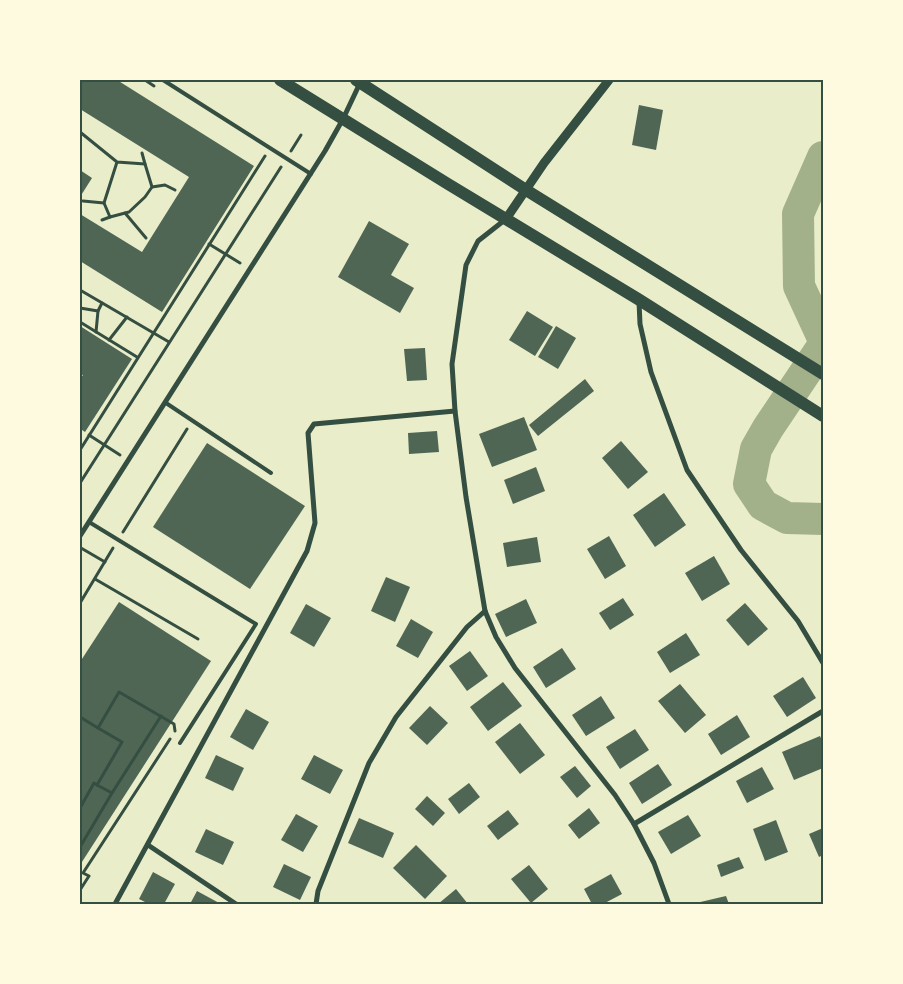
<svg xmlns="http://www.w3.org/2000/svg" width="903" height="984" viewBox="0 0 903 984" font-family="Mulish,sans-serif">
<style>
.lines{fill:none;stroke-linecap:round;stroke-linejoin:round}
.river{stroke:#a3b18a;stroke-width:32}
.building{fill:#4f6655}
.path{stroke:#344e41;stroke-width:3}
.service{stroke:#344e41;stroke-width:4}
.minor{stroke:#344e41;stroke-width:5}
.tertiary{stroke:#344e41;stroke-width:9}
.trunk{stroke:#344e41;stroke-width:12}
.neatline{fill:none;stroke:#344e41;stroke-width:2}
</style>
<rect width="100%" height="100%" fill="#e9edc9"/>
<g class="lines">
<!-- river -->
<g class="river">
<path d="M823,157L798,214L799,286L823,338"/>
<path d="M823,346L768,428L756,449L749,484L763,505L787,518L823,519"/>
</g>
</g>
<!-- building -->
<g class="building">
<path d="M80,80H117L254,166L162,312L80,261V214L142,252L189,177L80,109Z"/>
<path d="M639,105L663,110L656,150L632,145Z"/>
<path d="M80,170L92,178L80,197Z"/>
<path d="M369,221L409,244L391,275L414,288L400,313L338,277Z"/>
<path d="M527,311L553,327L535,356L509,340Z"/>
<path d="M80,326L132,359L85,432L82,430L80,434V379L83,375L80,374Z"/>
<path d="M556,326L576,338L558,369L538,357Z"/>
<path d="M425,348L427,380L407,381L404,349Z"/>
<path d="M585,379L594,391L538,436L529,425Z"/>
<path d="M524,417L537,450L492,467L479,434Z"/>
<path d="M437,431L439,452L409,454L408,433Z"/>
<path d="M621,441L648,472L628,489L602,458Z"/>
<path d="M207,443L305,506L250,589L153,527Z"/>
<path d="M536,467L545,491L513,504L504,480Z"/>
<path d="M664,493L686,525L655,547L633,515Z"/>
<path d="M609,536L626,566L605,579L587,549Z"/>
<path d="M537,537L541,562L507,567L503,543Z"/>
<path d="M714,556L730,584L702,601L685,573Z"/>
<path d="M386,577L410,587L395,622L371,611Z"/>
<path d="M623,598L634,615L610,630L599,613Z"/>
<path d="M526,599L537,623L506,637L495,614Z"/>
<path d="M119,602L211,661L80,865V662Z"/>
<path d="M745,603L768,629L748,646L726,620Z"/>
<path d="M306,604L331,618L314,647L290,633Z"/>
<path d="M411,619L433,632L418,658L396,646Z"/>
<path d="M686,633L700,655L670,673L657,652Z"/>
<path d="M562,648L576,669L546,688L533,667Z"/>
<path d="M470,651L488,676L467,691L449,666Z"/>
<path d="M803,677L816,698L787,717L773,696Z"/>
<path d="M503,682L522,706L488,731L470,707Z"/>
<path d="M680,684L706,715L685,733L658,701Z"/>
<path d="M601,696L615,718L586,736L572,715Z"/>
<path d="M430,706L448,723L427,745L409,728Z"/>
<path d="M246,709L269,722L253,750L230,737Z"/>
<path d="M737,715L750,737L721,755L708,734Z"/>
<path d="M520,723L545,755L520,774L495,742Z"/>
<path d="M635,729L649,750L620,769L606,747Z"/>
<path d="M820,736L823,743V768L794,780L782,752Z"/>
<path d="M216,755L244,768L233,791L205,778Z"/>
<path d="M314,755L343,770L330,794L301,779Z"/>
<path d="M658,764L672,785L642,804L629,783Z"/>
<path d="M575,766L591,786L577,798L560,777Z"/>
<path d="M762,767L774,789L747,803L736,781Z"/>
<path d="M469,783L480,797L459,814L448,799Z"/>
<path d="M427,796L445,813L433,826L415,809Z"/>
<path d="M589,808L600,823L579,839L568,825Z"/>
<path d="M508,810L519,824L498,840L487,826Z"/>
<path d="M296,814L318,826L303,852L281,840Z"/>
<path d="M688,815L701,836L671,854L658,832Z"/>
<path d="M359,818L394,833L383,858L348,843Z"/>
<path d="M776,820L788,852L765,861L753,829Z"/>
<path d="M823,828V855L819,857L809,834Z"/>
<path d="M206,829L234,842L223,865L195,852Z"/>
<path d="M416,845L447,876L425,899L393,868Z"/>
<path d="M739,857L744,868L721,877L717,865Z"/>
<path d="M284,864L311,877L300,900L273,887Z"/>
<path d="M529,865L548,889L531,903L511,879Z"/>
<path d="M153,872L175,884L164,904H149L139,899Z"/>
<path d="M611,874L622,894L603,904H592L584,889Z"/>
<path d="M456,889L468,904H438Z"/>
<path d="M197,891L221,904H190Z"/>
<path d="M726,896L729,904H696V903Z"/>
</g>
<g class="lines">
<!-- path -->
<g class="path">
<path d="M145,80L154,86"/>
<path d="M80,132L117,162L145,164L152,187L145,197L129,212L110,217L104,203L117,162"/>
<path d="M291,151L301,135"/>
<path d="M142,153L145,164"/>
<path d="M152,187L165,185L175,190"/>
<path d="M83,201L104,203"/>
<path d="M125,213L146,238"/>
<path d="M102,220L110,217"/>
<path d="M209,244L240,263"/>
<path d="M80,290L169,342"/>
<path d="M80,308L98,311L102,303"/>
<path d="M80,322L137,357"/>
<path d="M96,332L98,311"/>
<path d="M109,340L127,317"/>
<path d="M89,435L120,455"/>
<path d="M80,450L265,156"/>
<path d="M80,483L281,167"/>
<path d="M123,532L187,429"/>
<path d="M81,548L105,562"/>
<path d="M95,579L198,639"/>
<path d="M80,603L113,548"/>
<path d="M80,717L98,728L119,692L174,724L175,731"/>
<path d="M112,793L161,716"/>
<path d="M80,808L94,783L97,785L122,742L98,728"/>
<path d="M80,847L112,793L97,785"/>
<path d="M80,890L89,876L83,873L170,739"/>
</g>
<!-- service -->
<g class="service">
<path d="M163,80L311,174"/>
<path d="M166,403L271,473"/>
<path d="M89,522L256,624L180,743"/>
</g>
<!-- minor -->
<g class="minor">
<path d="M506,219L478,241L466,265L452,364L455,411L466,497L485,611L496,637L515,668L615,795L634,824L654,863L669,904"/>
<path d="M639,302L640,324L651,372L687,470L741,550L798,621L823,663"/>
<path d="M80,536L325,151L343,119L360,83"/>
<path d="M634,824L823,711"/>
<path d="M148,845L236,904"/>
<path d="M115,904L307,551L315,523L308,433L314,424L455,411"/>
<path d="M316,904L318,891L369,763L396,717L467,627L485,611"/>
</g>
<!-- tertiary -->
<path class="tertiary" d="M506,219L544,163L609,80"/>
<!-- trunk -->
<g class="trunk">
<path d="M280,80L448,184L638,299L823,416"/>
<path d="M356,80L526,190L823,374"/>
</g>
</g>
<!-- border -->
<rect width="903" height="984" fill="none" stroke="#fefae0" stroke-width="162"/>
<rect x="81" y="81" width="741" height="822" class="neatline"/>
</svg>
